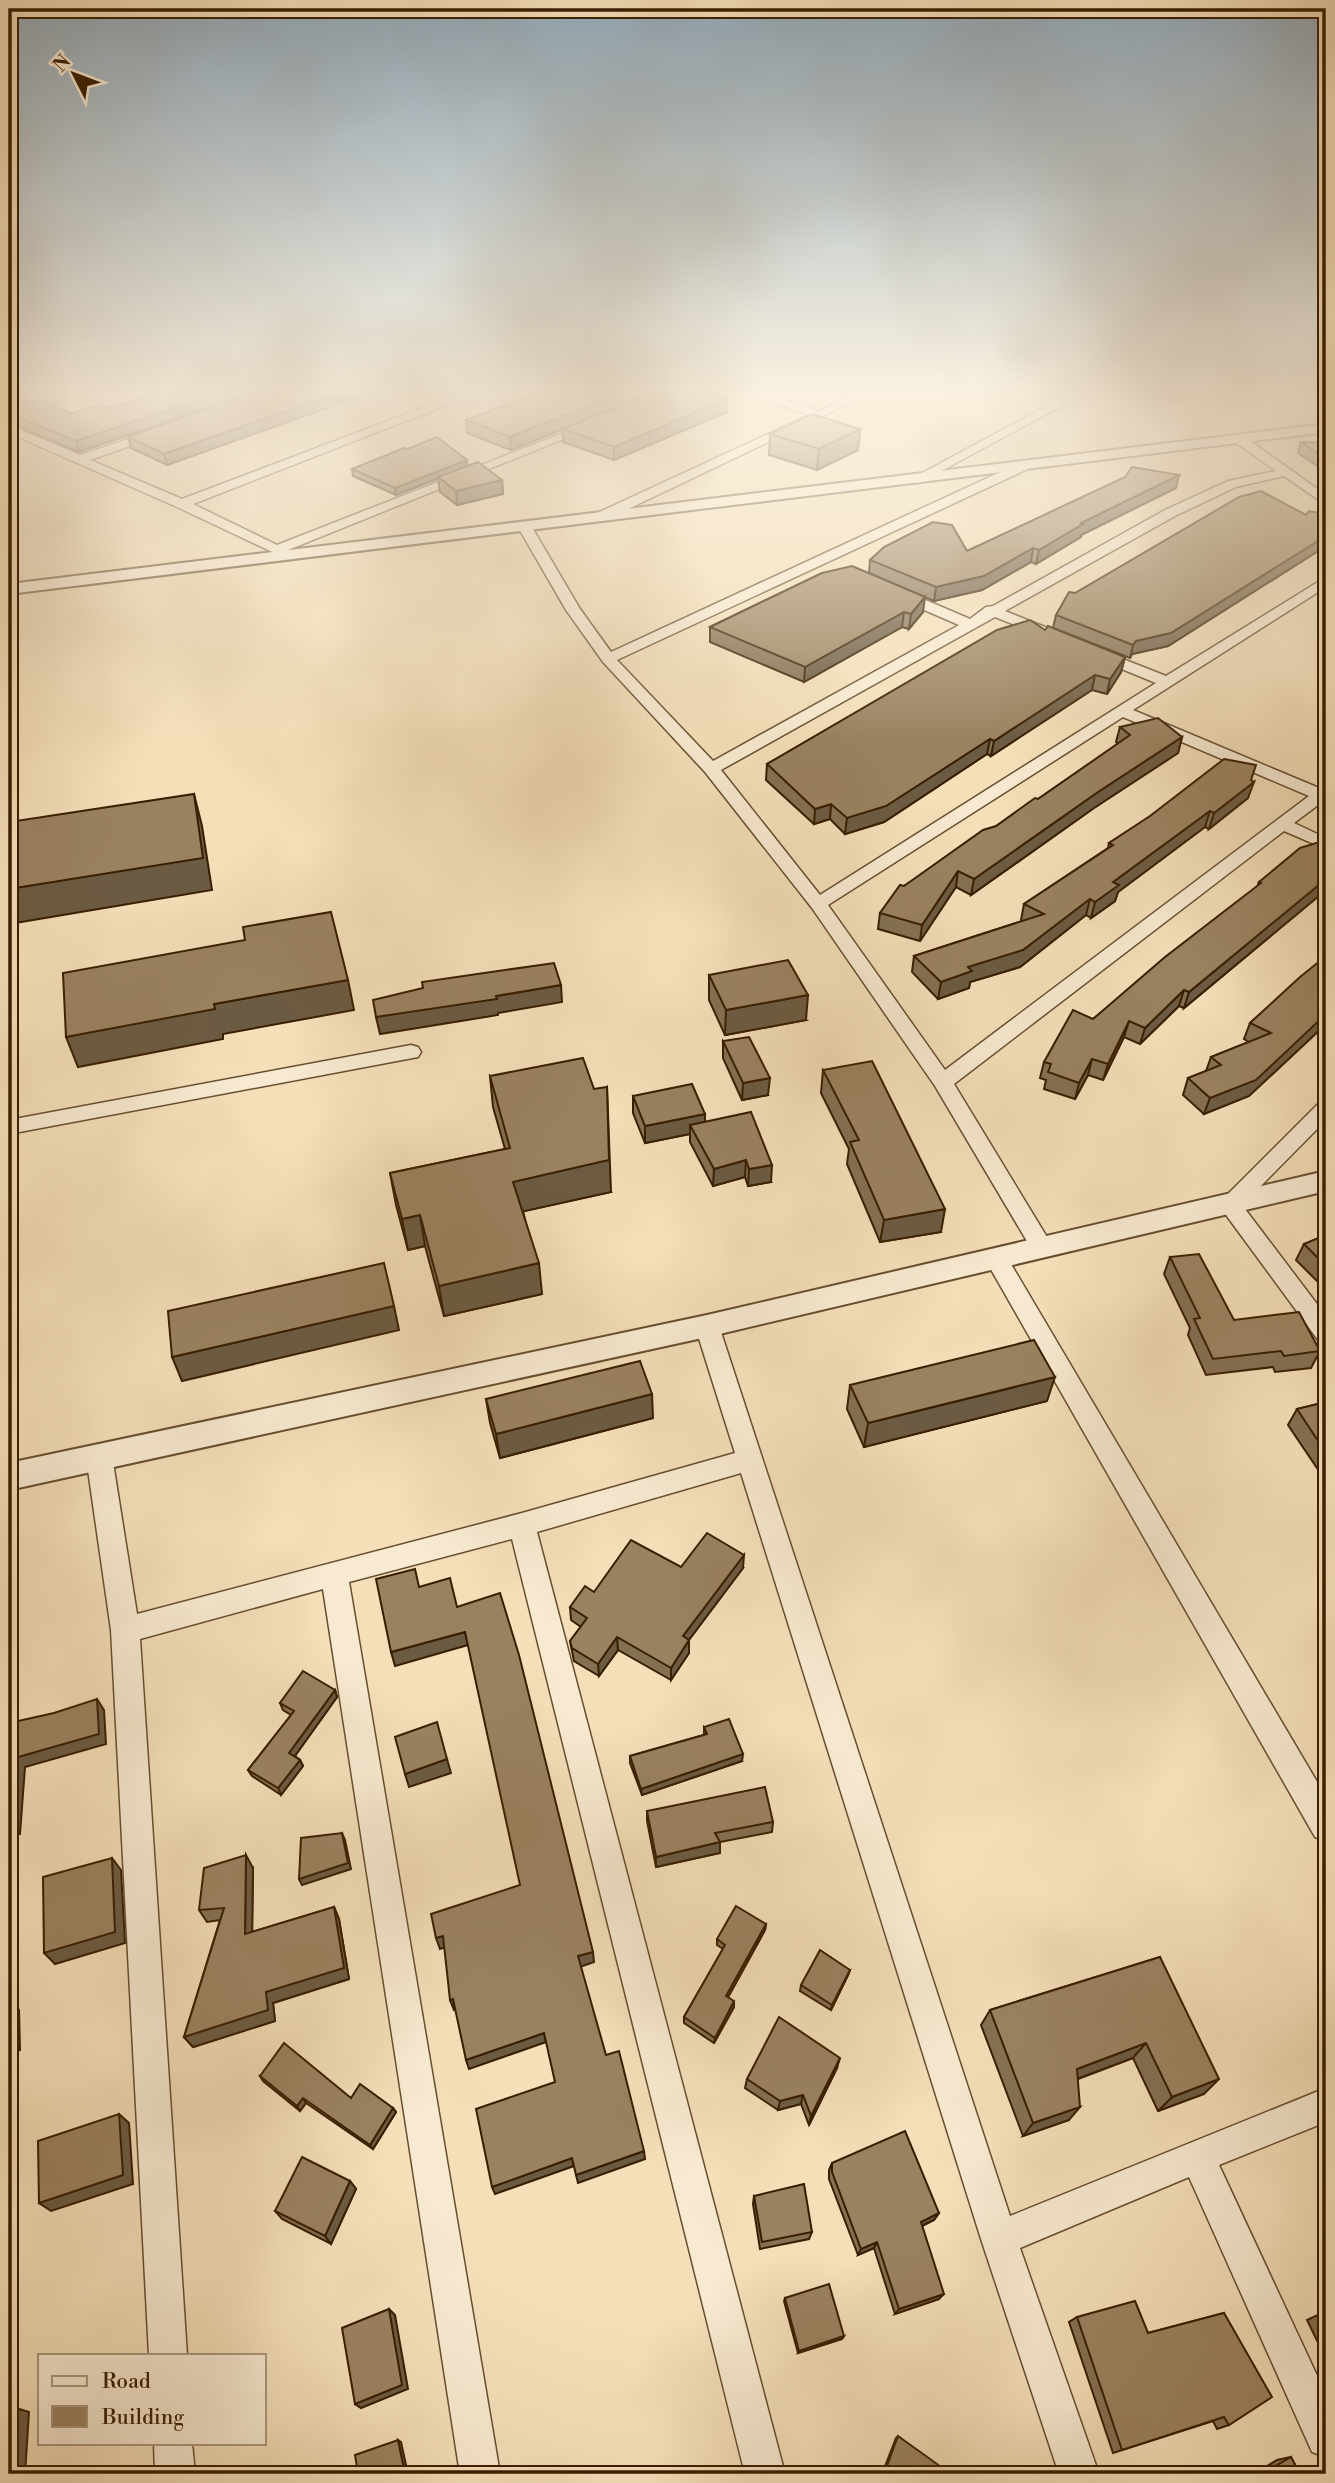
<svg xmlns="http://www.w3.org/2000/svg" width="1335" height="2483" viewBox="0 0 1335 2483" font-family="'Libre Bodoni',serif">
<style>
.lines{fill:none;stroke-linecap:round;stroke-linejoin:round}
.minor-casing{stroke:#674e2e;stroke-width:3}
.tertiary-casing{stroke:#674e2e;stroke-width:4}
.minor{fill:#f8ead2;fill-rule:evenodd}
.tertiary{fill:#f8ead2;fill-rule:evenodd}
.wall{fill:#847053;stroke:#381e00;stroke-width:2}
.shaded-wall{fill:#6c5b43;stroke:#381e00;stroke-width:2}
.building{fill:#9a8260;stroke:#381e00;stroke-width:2}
</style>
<rect width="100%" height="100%" fill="#f4dfb9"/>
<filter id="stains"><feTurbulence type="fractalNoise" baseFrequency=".00286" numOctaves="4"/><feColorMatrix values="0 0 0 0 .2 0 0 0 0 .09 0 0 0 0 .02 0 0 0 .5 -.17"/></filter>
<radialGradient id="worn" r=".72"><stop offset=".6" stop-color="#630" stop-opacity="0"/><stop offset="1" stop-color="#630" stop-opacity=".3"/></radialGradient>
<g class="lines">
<defs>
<g id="minor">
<path d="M65,392H83L22,413L12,411Z"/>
<path d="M464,392H480L193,504L277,545L586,424L596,426L288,550L292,554L285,558L177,507L9,433V425L80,455L153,431H161V435L90,460L182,499Z"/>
<path d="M746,392H763L819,411L858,392H873L603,521H593V515L809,415Z"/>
<path d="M1073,392H1087L921,482L917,483L911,479Z"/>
<path d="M1235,436H1243L1326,495V505L1284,476L1236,487L1175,516L1005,611L1055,631L1057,634L1055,637H1045L995,617L721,770L820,895L1156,683L1090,656L1088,653L1090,650H1100L1166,676L1326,577V587L1133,710L1319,788L1326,786V799L1294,823L1326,838V849L1284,831L954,1084L1053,1247L1050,1253L1042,1256L1034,1253L935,1086L812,908L705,772L603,662L566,610L518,527L525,523L530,524L580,609L611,652L1022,462H1030V468L617,660L713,761L959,625L892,596V590H902L970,619L986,607L993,606L1165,510L1228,481L1276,471L1235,442ZM1123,717L1309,796L945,1070L828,905Z"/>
<path d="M411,1045L418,1047L421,1052L418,1057L9,1134V1120Z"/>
<path d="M1326,1101V1120L1242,1205L1326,1316V1342L1318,1340L1218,1204L1319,1103Z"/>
<path d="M997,1251L1005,1254L1326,1797V1841L1315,1837L989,1266L985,1260L989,1254Z"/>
<path d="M707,1317L715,1319L719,1326L1010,2216L1326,2088V2122L1219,2165L1326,2395V2457L1312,2452L1189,2177L1020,2248L1099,2474H1059L981,2239L741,1473L537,1532L785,2474H745L512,1539L349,1582L500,2474H460L323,1589L140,1639L187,2355H149L111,1630L86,1456L90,1448L99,1445L108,1448L112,1456L137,1614L522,1513L735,1453L695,1326L699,1319Z"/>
<path d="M154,2443H192L195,2474H155Z"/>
</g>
<g id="tertiary">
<path d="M1326,424V432L9,594V584Z"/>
<path d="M1326,1171V1191L707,1337L9,1490V1463L707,1315Z"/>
</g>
</defs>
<!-- minor casing -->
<use href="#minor" class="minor-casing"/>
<!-- tertiary casing -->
<use href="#tertiary" class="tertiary-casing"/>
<!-- minor -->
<use href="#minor" class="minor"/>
<!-- tertiary -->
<use href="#tertiary" class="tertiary"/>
</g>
<!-- wall -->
<g class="wall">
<path d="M254,392L79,452L9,423V394L27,402L71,414L109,408Z"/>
<path d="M255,392H372L167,465L131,448L128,437Z"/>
<path d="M1141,392H1195L1176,403Z"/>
<path d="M727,399V412L614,460L563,442V429L511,450L467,433L466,420Z"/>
<path d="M860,429L858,450L817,470L769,455L770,434Z"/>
<path d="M1301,442L1326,443V472L1298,453Z"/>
<path d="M467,466L502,480L503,494L457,505L440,492L438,478L396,495L353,476L352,469Z"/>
<path d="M1176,488L1081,535V537L1036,564L1031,562L982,590L934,601L869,573L870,560L967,551Z"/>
<path d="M1326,514V546L1168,646L1132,654L1130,658L1053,628L1056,615L1075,593L1306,515Z"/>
<path d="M822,573L923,612L909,629L902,627L804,682L710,642V627Z"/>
<path d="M1045,630L1125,657L1121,672L1107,694L1092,690L991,756L987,754L884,822L845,834L830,819L814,824L766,780L767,764Z"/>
<path d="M1120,727L1182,737L1178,753L1094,808L971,895L956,887L920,941L878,929L880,913L904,886L1038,799L1118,744L1116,742Z"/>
<path d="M1251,780L1248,798L1209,829L1205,827L1118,892L1115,901L1091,918L1086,915L1020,967L970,982L969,988L938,999L912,972L914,956L1022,921L1021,920L1024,904L1108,848L1109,843Z"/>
<path d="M1326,840V890L1184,1008L1179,1006L1140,1044L1124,1037L1103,1080L1088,1075L1075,1099L1044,1089L1046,1080L1040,1078L1044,1062L1093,1019L1257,887L1259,882Z"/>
<path d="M1326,956V1024L1249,1096L1204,1114L1183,1095L1188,1078L1206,1071L1211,1057L1249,1042L1244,1039L1250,1023Z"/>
<path d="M709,975L806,1020L725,1035L709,1000Z"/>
<path d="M723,1041L768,1095L742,1100L723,1058Z"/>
<path d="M823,1070L941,1232L880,1242L847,1164L849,1149L821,1093Z"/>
<path d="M490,1076L611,1192L523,1211L542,1294L444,1316L425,1246L408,1250L396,1205L390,1173L505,1149L493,1107Z"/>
<path d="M633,1096L705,1122L771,1182L748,1186L745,1177L713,1186L690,1142V1134L645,1143L633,1113Z"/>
<path d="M1326,1235V1290L1296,1260L1304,1244Z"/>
<path d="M1170,1257L1234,1320L1320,1351L1311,1368L1275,1372L1273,1367L1206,1375L1188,1335L1190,1328L1164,1274Z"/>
<path d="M850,1385L1047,1401L864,1447L847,1409Z"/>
<path d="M486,1399L653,1418L500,1458L490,1423Z"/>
<path d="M1326,1402V1476L1323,1477L1288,1425L1297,1409Z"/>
<path d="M681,1567L743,1568L689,1640V1653L671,1680L618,1650L599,1676L574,1661L570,1641L581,1627L571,1620L570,1607L594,1592Z"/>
<path d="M335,1690L337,1697L295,1756L300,1760L303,1766L281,1795L252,1776L248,1770L291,1715L283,1710L280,1703Z"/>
<path d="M704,1727L742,1761L642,1795L630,1763V1756L704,1735Z"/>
<path d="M647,1811L773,1822L772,1832L720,1842V1853L656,1867L647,1821Z"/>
<path d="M253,1868L252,1932L334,1907L339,1919L349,1979L273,2003L275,2021L193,2047L184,2037L220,1920L207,1922L199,1910Z"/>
<path d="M766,1924L765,1930L728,1997L734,2007L714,2043L684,2023V2017L723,1949L717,1945V1939Z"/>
<path d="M1160,1957L1204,2094L1158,2111L1133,2058L1078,2079L1069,2120L1023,2136L981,2025L990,2010Z"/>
<path d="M850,1970L848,1975L831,2010L800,1991L801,1985Z"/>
<path d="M837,2068L809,2125L801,2104L778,2110L745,2088L747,2079Z"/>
<path d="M260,2076L393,2108L396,2112L373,2149L306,2103L300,2111L263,2081Z"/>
<path d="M832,2163L939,2213L934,2220L922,2226L939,2299L895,2314L874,2248L858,2255L829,2179V2170Z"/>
<path d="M350,2181L356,2189L331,2244L282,2219L275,2211Z"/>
<path d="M754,2196L812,2232L809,2239L760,2249L753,2204Z"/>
<path d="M785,2298L844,2336L842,2339L798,2353L784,2301Z"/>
<path d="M1326,2311V2359L1307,2320Z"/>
<path d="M1224,2313L1229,2425L1217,2429L1213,2421L1113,2453L1069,2322L1077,2317L1148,2333Z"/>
<path d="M898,2436L942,2474H882L896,2438Z"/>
<path d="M1291,2457L1300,2474H1254L1277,2460Z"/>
</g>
<!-- shaded-wall -->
<g class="shaded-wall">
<path d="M22,392H24L27,402L9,409V397Z"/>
<path d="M221,392H254L79,452L76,441Z"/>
<path d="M340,392H372L167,465L164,454Z"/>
<path d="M625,392H656L511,450L510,437Z"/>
<path d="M1179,392H1195L1176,403Z"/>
<path d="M727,399V412L614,460V447Z"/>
<path d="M860,429L858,450L817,470L819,449Z"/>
<path d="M467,460V467L396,495L395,488Z"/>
<path d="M1179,475L1176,488L1081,535V537L1036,564L1039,550L1081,523Z"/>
<path d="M502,480L503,494L457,505L456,491Z"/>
<path d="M1326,536V546L1168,646L1132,654L1130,658L1133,645L1136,641Z"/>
<path d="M1033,548L1031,562L982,590L934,601L936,587Z"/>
<path d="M925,597L923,612L909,629L911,614Z"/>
<path d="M904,612L902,627L804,682L805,667Z"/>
<path d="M1125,657L1121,672L1107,694L1110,679Z"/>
<path d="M1095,675L1092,690L991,756L994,741Z"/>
<path d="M1182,737L1178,753L1094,808L971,895L974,879L1098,792Z"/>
<path d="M990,739L987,754L884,822L845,834L847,818Z"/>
<path d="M1254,782L1248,798L1209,829L1214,813Z"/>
<path d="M194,794L202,826L212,890L9,924V889Z"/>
<path d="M831,804L830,819L814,824L815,809Z"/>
<path d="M1210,811L1205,827L1118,892L1115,901L1091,918L1095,902L1113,882Z"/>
<path d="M958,871L956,887L920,941L922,925Z"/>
<path d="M1326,879V890L1184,1008L1189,992Z"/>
<path d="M1090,899L1086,915L1020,967L970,982L969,988L938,999L941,982Z"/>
<path d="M348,980L354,1010L223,1034V1039L78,1067L66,1037L214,1004Z"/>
<path d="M561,985L562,1002L498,1013V1015L380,1034L376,1017Z"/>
<path d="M1184,990L1179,1006L1140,1044L1145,1028Z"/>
<path d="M808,995L806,1020L725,1035L726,1010Z"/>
<path d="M1326,1014V1024L1249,1096L1204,1114L1210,1098Z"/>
<path d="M1129,1021L1124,1037L1103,1080L1108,1064Z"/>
<path d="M1092,1059L1088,1075L1075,1099L1079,1083Z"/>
<path d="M770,1078L768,1095L742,1100L743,1083Z"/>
<path d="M607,1087L611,1192L516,1213L513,1182Z"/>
<path d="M705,1114V1131L690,1125V1134L645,1143V1126Z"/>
<path d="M746,1160L745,1177L713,1186L714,1169Z"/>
<path d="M772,1165L771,1182L748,1186L749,1169Z"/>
<path d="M945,1209L941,1232L880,1242L884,1220Z"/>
<path d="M420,1215L425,1246L408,1250L402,1219Z"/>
<path d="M539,1263L542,1294L444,1316L439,1286Z"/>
<path d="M394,1306L399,1330L182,1381L172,1357Z"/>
<path d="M1055,1377L1047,1401L864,1447L868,1423Z"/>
<path d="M652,1394L653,1418L500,1458L496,1434Z"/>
<path d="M744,1555L743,1568L682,1649L683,1636Z"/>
<path d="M465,1632L468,1645L395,1666L391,1652Z"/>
<path d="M617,1637L618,1650L599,1676L598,1664Z"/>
<path d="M689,1640V1653L671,1680V1668Z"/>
<path d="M335,1690L337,1697L292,1760L289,1753Z"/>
<path d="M97,1699L104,1710L106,1744L25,1767L20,1834L9,1836V1825L18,1757Z"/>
<path d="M743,1754L742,1761L642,1795L641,1789Z"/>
<path d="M447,1759L451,1773L409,1787L405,1774Z"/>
<path d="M300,1760L303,1766L281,1795L278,1788Z"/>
<path d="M342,1833L345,1840L351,1869L302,1885L299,1879Z"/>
<path d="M720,1842V1853L656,1867V1857Z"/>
<path d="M246,1855L253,1868L252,1946L245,1934Z"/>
<path d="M112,1858L121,1870L125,1943L55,1964L44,1953Z"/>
<path d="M334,1907L339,1919L349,1979L273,2003L275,2021L193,2047L184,2037L266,1992Z"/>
<path d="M766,1924L765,1930L726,2001V1996Z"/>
<path d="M443,1936L446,1947L440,1949L436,1938Z"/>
<path d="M593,1952L594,1962L580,1967L578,1956Z"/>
<path d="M850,1970L848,1975L831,2010L832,2005Z"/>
<path d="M453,1999L457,2009L454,2010L450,2000Z"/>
<path d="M734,2001V2007L714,2043L715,2038Z"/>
<path d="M13,2004L19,2010L20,2050L9,2054Z"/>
<path d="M544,2033L546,2042L469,2069L466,2060Z"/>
<path d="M1146,2043L1133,2058L1066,2083L1077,2069Z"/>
<path d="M840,2058L837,2068L809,2125L811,2116Z"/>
<path d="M1219,2079L1204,2094L1158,2111L1172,2097Z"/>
<path d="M803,2095L801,2104L778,2110L780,2101Z"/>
<path d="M303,2098L306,2103L300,2111L297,2106Z"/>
<path d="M1080,2107L1069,2120L1023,2136L1033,2123Z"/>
<path d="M393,2108L396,2112L373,2149L370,2145Z"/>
<path d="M119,2114L129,2123L133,2184L51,2211L39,2203Z"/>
<path d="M644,2151L645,2159L578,2183L576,2175Z"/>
<path d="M572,2158L574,2166L495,2194L492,2187Z"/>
<path d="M350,2181L356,2189L331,2244L325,2236Z"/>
<path d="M939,2213L934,2220L917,2228L921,2222Z"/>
<path d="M877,2242L874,2248L858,2255L861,2249Z"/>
<path d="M944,2294L939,2299L895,2314L899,2309Z"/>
<path d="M389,2309L395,2315L408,2389L361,2408L355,2404Z"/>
<path d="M844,2336L842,2339L798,2353L799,2351Z"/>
<path d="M16,2408L29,2412L25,2474H11Z"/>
<path d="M398,2440L401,2442L408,2474H405Z"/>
</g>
<!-- building -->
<g class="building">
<path d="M16,392H22L9,397V394Z"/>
<path d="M161,392H221L76,441L9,414V408L39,399L71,414L101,404L109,408Z"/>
<path d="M255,392H340L164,454L128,437Z"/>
<path d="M540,392H625L510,437L466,420Z"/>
<path d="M655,392H706L727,399L614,447L563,429Z"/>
<path d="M812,414L860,429L819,449L770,434Z"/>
<path d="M437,437L467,460L395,488L352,469L404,448L408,449Z"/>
<path d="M1301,442L1326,443V459Z"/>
<path d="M478,462L502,480L456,491L438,477Z"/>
<path d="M1132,467L1179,475L1081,523L1083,524L1039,550L1033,548L984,576L936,587L870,560L884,547L933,522L952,525L967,551L1125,477Z"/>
<path d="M1261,491L1306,515L1309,511L1326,514V536L1171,633L1136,641L1133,645L1056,615L1069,592L1075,593L1239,497Z"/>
<path d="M852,566L925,597L911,614L904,612L805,667L710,627L822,573Z"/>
<path d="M1030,620L1045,630L1048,626L1125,657L1110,679L1095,675L994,741L990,739L886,806L847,818L831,804L815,809L767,764L997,630Z"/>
<path d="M1158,718L1182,737L1098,792L974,879L958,871L922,925L880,913L900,885L904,886L983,830L996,826L1035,798L1038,799L1130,735L1120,727Z"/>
<path d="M1224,759L1256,765L1251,780L1254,782L1214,813L1210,811L1113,882L1119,885L1095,902L1090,899L1023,950L968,967L972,971L941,982L914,956L1044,914L1024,904L1113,845L1109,843L1150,816Z"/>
<path d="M194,794L203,858L9,889V822Z"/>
<path d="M1326,840V879L1189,992L1184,990L1145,1028L1129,1021L1108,1064L1092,1059L1079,1083L1048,1072L1051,1064L1044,1062L1073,1010L1093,1019L1165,957L1261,883L1259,882L1300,848Z"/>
<path d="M331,912L348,980L214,1004L215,1009L66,1037L63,973L245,940L243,927Z"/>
<path d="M1326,956V1014L1256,1080L1210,1098L1188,1078L1221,1065L1211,1057L1271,1033L1250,1023L1300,977Z"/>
<path d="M788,960L808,995L726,1010L709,975Z"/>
<path d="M554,963L561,985L496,996L497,999L376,1017L373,1000L423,988L422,982Z"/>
<path d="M749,1037L770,1078L743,1083L723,1041Z"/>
<path d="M583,1058L594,1089L607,1087L609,1160L513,1182L539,1263L439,1286L420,1215L402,1219L390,1173L510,1148L490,1076Z"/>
<path d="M872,1061L945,1209L884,1220L850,1142L859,1140L823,1070Z"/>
<path d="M692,1084L705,1114L645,1126L633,1096Z"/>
<path d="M751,1112L772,1165L749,1169L746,1160L714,1169L690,1125Z"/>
<path d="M1326,1235V1266L1304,1244Z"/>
<path d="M1199,1254L1234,1320L1299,1312L1320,1351L1284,1356L1281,1351L1213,1359L1194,1319L1200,1318L1170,1257Z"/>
<path d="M384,1263L394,1306L172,1357L168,1311Z"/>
<path d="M1034,1340L1055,1377L868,1423L850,1385Z"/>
<path d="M640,1361L652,1394L496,1434L486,1399Z"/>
<path d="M1326,1402V1453L1297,1409Z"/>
<path d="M707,1533L744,1555L683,1636L689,1640L671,1668L617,1637L598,1664L572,1648L570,1641L587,1618L570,1607L585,1586L594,1592L631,1540L681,1567Z"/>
<path d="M415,1569L419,1587L450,1578L457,1607L500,1593L519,1655L593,1952L578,1956L606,2055L619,2051L644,2151L576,2175L572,2158L492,2187L476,2109L555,2082L544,2033L466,2060L453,1999L450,2000L443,1936L436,1938L431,1914L520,1885L465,1632L391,1652L376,1579Z"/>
<path d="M303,1671L335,1690L289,1753L300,1760L278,1788L248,1770L294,1711L280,1703Z"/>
<path d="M97,1699L99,1734L18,1757L12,1824L9,1825V1723L54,1713Z"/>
<path d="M729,1719L743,1754L641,1789L630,1756L707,1734L704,1727Z"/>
<path d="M437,1722L447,1759L405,1774L395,1737Z"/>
<path d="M765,1787L773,1822L715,1833L720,1842L656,1857L647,1811Z"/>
<path d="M342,1833L348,1863L299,1879L301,1838Z"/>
<path d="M246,1855L245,1934L334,1907L344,1968L266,1992L268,2010L184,2037L224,1908L199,1910L204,1868Z"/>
<path d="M112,1858L115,1932L44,1953L43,1877Z"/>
<path d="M736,1906L766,1924L726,1996L734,2001L715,2038L684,2017L725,1945L717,1939Z"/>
<path d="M820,1950L850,1970L832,2005L801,1985Z"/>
<path d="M1160,1957L1219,2079L1172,2097L1146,2043L1077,2069L1080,2107L1033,2123L990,2010Z"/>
<path d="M13,2004L14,2045L9,2047V2006Z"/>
<path d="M779,2017L840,2058L811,2116L803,2095L780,2101L747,2079Z"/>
<path d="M284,2043L351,2098L360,2084L393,2108L370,2145L303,2098L297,2106L260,2076Z"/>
<path d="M119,2114L123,2175L39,2203L38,2141Z"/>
<path d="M905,2131L939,2213L921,2222L944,2294L899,2309L877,2242L861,2249L832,2172V2163Z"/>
<path d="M302,2157L350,2181L325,2236L275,2211Z"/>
<path d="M804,2184L812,2232L762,2242L754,2196Z"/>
<path d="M829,2284L844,2336L799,2351L785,2298Z"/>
<path d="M1135,2301L1148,2333L1224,2313L1272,2397L1229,2425L1224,2417L1122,2450L1077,2317Z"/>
<path d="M389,2309L402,2385L355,2404L342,2328Z"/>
<path d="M1326,2311V2326L1320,2314Z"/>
<path d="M16,2408L11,2474H9V2409Z"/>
<path d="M898,2436L944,2469L942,2474H884Z"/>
<path d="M398,2440L405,2474H358L355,2455Z"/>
<path d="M1291,2457L1300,2474H1262Z"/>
</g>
<!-- sky -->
<linearGradient id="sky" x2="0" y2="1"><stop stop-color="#93abbc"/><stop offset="0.53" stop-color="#faf1e0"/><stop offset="1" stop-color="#faf1e0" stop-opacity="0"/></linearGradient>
<rect width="1335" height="740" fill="url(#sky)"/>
<!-- margin -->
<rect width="1335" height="2483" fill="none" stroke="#f4dfb9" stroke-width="35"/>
<rect x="10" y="10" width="1314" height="2462" fill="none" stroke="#381e00" stroke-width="3.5"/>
<rect x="18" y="18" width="1300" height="2448" fill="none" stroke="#381e00" stroke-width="2"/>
<!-- legend -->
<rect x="38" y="2354" width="228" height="91" fill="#f8ead2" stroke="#ab987e" stroke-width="2"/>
<rect x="52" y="2376" width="35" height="10" fill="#f8ead2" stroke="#ab987e" stroke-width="2"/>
<text x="102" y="2388" font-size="21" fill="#381e00">Road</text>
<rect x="52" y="2406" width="35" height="21" fill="#9a8260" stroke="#ab987e" stroke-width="2"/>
<text x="102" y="2424" font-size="21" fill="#381e00">Building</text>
<!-- north arrow -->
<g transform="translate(74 74) rotate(312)" stroke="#f8ead2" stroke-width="5" paint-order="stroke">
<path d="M0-5L12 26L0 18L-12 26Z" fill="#381e00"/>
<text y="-10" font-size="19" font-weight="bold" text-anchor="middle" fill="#381e00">N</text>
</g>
<rect width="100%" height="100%" filter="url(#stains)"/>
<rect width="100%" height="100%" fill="url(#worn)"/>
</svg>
